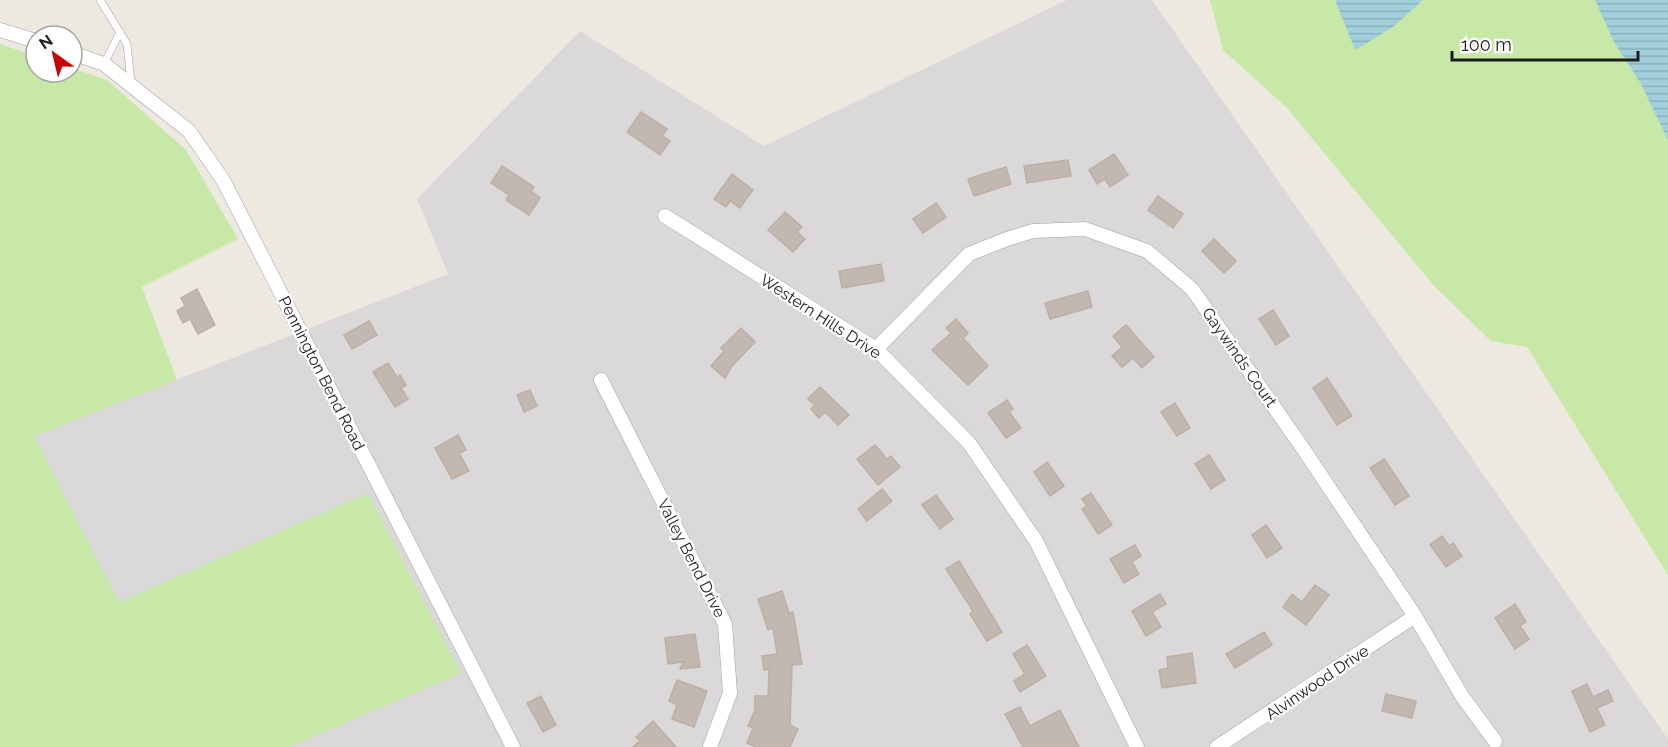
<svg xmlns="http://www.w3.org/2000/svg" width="1668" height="747" viewBox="0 0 1668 747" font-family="Raleway,sans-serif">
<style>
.residential{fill:#dad8d9}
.grass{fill:#c7e8a7}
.water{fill:url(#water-rules)}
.building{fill:#c1b8b1;stroke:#beafa4;stroke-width:1.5}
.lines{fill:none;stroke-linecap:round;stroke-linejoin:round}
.service-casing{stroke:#a3a3a3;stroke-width:8}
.minor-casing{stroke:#a3a3a3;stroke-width:15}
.service{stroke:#fff;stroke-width:7}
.minor{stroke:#fff;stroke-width:14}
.labels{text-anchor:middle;stroke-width:4.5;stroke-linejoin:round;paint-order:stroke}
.street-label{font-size:16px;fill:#1c1c1c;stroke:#fff}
</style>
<defs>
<pattern id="water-rules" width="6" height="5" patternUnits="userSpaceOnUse" patternTransform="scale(1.5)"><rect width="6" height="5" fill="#a1cfdb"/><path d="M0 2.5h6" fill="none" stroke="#8ab1bb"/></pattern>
</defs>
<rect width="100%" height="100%" fill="#ede9e1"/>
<!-- residential -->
<path class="residential" d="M1067,0H1152L1668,739V747H289L460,673L368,494L119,603L33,436L448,274L417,199L580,31L764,146Z"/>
<!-- grass -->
<g class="grass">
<path d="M1210,0H1668V575L1527,347L1491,341L1434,286L1287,108L1223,50Z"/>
<path d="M0,44L36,56V72H72V68L107,80L186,150L238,239L142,287L177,380L34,436L119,602L368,493L461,673L289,747H0Z"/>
</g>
<!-- water -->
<g class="water">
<path d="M1335,0H1423L1393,27L1357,49L1354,47Z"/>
<path d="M1595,0H1668V140L1641,84L1614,42Z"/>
</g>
<!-- building -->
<g class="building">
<path d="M641,112L667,129L662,136L670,141L660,155L627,132Z"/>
<path d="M1114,154L1128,175L1110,187L1105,179L1097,184L1089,170Z"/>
<path d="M1068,160L1071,176L1027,183L1024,166Z"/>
<path d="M502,166L534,187L531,191L540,198L529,215L506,200L509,195L491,183Z"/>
<path d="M1006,167L1011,184L974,196L968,179Z"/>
<path d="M732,174L753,190L740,208L730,201L726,207L714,199Z"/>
<path d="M1158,196L1183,214L1173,228L1148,210Z"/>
<path d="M936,203L946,217L923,233L913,219Z"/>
<path d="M785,212L802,227L797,232L805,239L793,252L768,230Z"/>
<path d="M1214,239L1236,261L1224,273L1202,251Z"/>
<path d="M881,264L884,281L842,288L839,271Z"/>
<path d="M197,289L215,325L198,334L190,319L183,323L177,311L185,306L181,298Z"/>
<path d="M1088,291L1092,307L1050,319L1045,303Z"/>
<path d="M1273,310L1289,336L1276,345L1259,319Z"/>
<path d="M956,319L968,333L963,338L988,366L968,385L932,350L951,333L946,328Z"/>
<path d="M369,321L377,335L352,349L344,335Z"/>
<path d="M1126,325L1154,357L1142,368L1133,358L1122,367L1112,356L1122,347L1113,336Z"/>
<path d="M741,328L755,342L732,366L725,378L711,366L724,351L721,348Z"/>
<path d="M388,363L397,377L400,375L406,385L401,388L408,399L395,407L373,372Z"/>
<path d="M1327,378L1352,416L1337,425L1313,388Z"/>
<path d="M820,387L849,415L838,425L825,412L819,418L811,409L815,405L808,399Z"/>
<path d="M530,390L537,406L524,412L517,395Z"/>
<path d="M1007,400L1013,409L1009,412L1021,428L1006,438L988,413Z"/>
<path d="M1175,403L1190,428L1177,436L1161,412Z"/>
<path d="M458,435L466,450L459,453L469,471L452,479L435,448Z"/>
<path d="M875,445L887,459L891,456L900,467L878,485L857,459Z"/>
<path d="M1209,455L1225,480L1211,489L1195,464Z"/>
<path d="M1384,459L1409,496L1395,505L1370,468Z"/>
<path d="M1047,462L1064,486L1050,496L1034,472Z"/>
<path d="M882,489L892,501L867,521L858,509Z"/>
<path d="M1091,493L1112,525L1098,534L1082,509L1087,506L1082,499Z"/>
<path d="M936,495L953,519L940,529L922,505Z"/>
<path d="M1266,525L1282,548L1267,558L1252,535Z"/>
<path d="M1442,536L1449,546L1453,543L1462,556L1446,567L1430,545Z"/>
<path d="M1135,545L1141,556L1132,562L1139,574L1124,583L1110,559Z"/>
<path d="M959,561L1002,632L987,641L970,614L973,611L946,569Z"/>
<path d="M1315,585L1329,595L1306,625L1283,607L1292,594L1302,602Z"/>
<path d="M782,591L789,613L793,612L802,664L792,665L790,725L798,729L790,747H756L747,743L753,728L748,726L755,710V696H768L769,669L764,670L762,656L777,654L773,628L768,630L758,599Z"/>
<path d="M1160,594L1166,604L1152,612L1161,627L1146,636L1132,611Z"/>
<path d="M1515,604L1526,622L1520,626L1529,639L1515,649L1495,618Z"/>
<path d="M1264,632L1272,645L1235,668L1226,654Z"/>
<path d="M695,634L700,667L680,669L683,662L668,664L665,638Z"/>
<path d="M1027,645L1046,676L1020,692L1014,681L1025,674L1013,654Z"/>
<path d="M1192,653L1196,683L1162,688L1159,670L1168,668L1167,657Z"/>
<path d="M677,680L707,691L694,727L672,719L677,705L669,701Z"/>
<path d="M1587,684L1593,697L1608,690L1613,701L1597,708L1605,725L1590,732L1572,691Z"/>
<path d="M1386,694L1416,701L1412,718L1382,711Z"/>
<path d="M541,696L556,725L543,732L527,703Z"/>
<path d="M1020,707L1030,726L1060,710L1079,747H1023L1005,714Z"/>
<path d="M653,721L676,747H633L640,741L636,737Z"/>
</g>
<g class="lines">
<defs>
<g id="service">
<path d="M100,0L127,44L131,83"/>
<path d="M104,64L120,32"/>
</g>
<g id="minor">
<path d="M0,30L36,41"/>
<path d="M72,53L104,64L189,131L223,180L513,747"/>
<path d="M665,216L876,349L969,443L1036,541L1137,747"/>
<path d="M876,349L969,254L1007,239L1033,231L1085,229L1147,251L1192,289L1304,450L1415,616L1462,696L1495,741"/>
<path d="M601,380L725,624L730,693L710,747"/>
<path d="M1217,747L1415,616"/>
</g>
</defs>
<!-- service casing -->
<use href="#service" class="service-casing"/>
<!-- minor casing -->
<use href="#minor" class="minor-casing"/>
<!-- service -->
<use href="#service" class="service"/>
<!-- minor -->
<use href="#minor" class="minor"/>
</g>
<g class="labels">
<!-- street labels -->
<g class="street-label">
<text transform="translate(821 316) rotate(33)" y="6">Western Hills Drive</text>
<text transform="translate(1240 357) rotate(55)" y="6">Gaywinds Court</text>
<text transform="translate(322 373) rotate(63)" y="6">Pennington Bend Road</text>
<text transform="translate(692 558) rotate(63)" y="6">Valley Bend Drive</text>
<text transform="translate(1317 682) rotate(-34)" y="6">Alvinwood Drive</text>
</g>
</g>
<!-- north arrow -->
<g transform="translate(54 54) rotate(326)"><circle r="28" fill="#ffffff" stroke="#a4a4a4" stroke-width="1.5"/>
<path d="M0-4.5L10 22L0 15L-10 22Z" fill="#c50205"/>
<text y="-9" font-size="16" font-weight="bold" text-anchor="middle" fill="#1c1c1c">N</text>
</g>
<!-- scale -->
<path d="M1452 51v9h186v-9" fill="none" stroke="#1c1c1c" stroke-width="3"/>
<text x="1461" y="51" font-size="18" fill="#1c1c1c" stroke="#ffffff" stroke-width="4.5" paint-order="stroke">100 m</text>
</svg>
